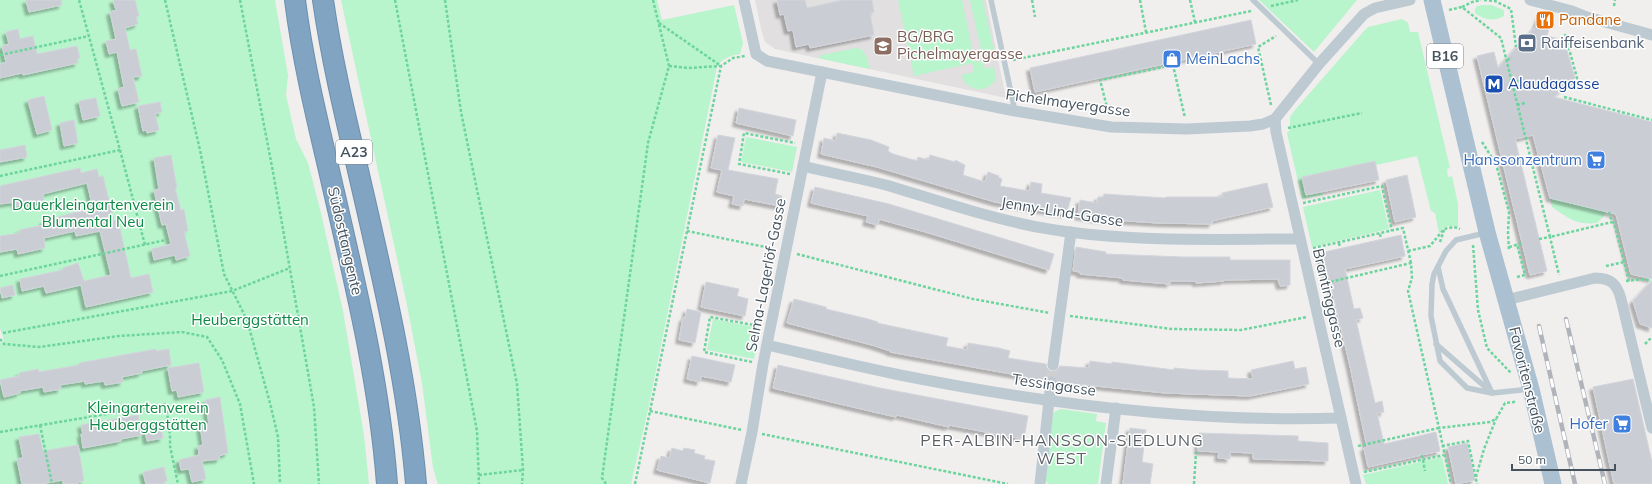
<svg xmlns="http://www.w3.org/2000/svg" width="1652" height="484" viewBox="0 0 1652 484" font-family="Mulish,sans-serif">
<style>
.education{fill:#e2dfe0}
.green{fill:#b8f4cc}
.building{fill:#caced4;stroke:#d2d5db;filter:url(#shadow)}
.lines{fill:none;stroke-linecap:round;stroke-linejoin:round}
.street-tunnel{stroke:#cecfd1;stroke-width:11;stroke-dasharray:11 5.5;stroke-linecap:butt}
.highway-casing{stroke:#6c8faf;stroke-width:22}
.path{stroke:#6cd59d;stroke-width:2.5;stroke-dasharray:3 2;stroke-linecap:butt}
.lane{stroke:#bdcad2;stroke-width:5.5}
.street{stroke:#bdcad2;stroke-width:11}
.primary{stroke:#abc0d1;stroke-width:17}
.highway{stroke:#81a4c3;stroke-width:20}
.rail-casing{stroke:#b0b4ba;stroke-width:4.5}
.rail{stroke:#fff;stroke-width:3;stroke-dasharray:9;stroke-linecap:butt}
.labels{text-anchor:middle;stroke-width:3;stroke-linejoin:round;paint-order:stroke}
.shield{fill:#fff;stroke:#7c878e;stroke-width:1}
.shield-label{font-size:14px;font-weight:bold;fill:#44535e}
.food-label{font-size:15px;fill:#c56008;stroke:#fff;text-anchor:start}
.education-label{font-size:15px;fill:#785e54;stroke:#fff;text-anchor:start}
.service-label{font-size:15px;fill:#4e5e75;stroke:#fff;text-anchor:start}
.shop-label{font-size:15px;fill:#366cbe;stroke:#fff;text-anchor:end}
.transit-label{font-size:15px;fill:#164399;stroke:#fff;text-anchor:start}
.street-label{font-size:15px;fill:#44535e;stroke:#fff}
.park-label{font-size:15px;fill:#0d8845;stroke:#fff}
.neighbourhood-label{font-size:16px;letter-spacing:1px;fill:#5a5f64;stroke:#fff}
</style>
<defs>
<filter id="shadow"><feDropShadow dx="-3.5" dy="3.5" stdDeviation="1" flood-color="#0004"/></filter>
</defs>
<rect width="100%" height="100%" fill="#f1eeee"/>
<!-- education -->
<path class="education" d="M755,0H986L1006,98L775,49L765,42L762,33Z"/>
<!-- green -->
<g class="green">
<path d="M0,0H275L288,75L286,95L296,139L308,163L321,213L343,311L364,435L369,484H0V343L4,341L0,328Z"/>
<path d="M341,0H657L662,20L734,5L743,43L740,54C730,56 722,58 717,67L648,410L631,484H438L433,468L422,383L406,300Z"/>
<path d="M898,0H962L975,62L983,61L985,69L994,67L996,79C987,94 967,92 961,75L974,72L972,63L914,76Z"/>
<path d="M970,0H983L994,51L982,54Z"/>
<path d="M1259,0H1357L1314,52Z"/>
<path d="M1484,5H1491L1504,10V16C1494,22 1484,20 1475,13V9L1477,6Z"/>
<path d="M1402,19L1408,23L1410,32H1418L1450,168L1447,169L1448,177L1452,176L1458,204V227C1450,226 1444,225 1439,233L1435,213L1431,211L1417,156L1376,165L1374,161L1303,177L1306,195L1322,192L1323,195L1302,199L1287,133L1290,130V117L1295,110L1364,31L1368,27Z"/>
<path d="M856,48C867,49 867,60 870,69L818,58L822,55Z"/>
<path d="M746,137L797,147L792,172L741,162Z"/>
<path d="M1380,190L1389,229L1312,247L1303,207Z"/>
<path d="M1550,198L1605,211V215L1597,223C1575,225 1570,219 1552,207Z"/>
<path d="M713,319L760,328L754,359L707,350Z"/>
<path d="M1061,409L1097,414L1096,421L1106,423L1098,484H1048L1045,480L1053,414L1054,412Z"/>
<path d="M1442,457L1448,484H1366L1363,475Z"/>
</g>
<!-- building -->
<g class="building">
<path d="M26,0H61L62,5L29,12Z"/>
<path d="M113,0H135L139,16L136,17L138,24L125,28L130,50L136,49L142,76L133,77L139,102L122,106L118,89L124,87L117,52L109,54L106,41L116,39L110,12L116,10Z"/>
<path d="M777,0H805L807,8L843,0H872L874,12L870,13L874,35L810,48L809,44L796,47L793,30L788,31L784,14L780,15Z"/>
<path d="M1540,15L1552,18L1547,36L1564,40L1575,78L1554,97L1652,122V279L1631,274L1616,214L1550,198L1533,135L1515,139L1547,271L1530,275L1477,56L1494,52L1498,68L1536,26Z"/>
<path d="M1251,20L1256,44L1035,92L1030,68Z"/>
<path d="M18,29L20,39L33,36L37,54L77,46L80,58L77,59L78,63L23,75L22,73L0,78V64L6,62L2,46L9,44L6,32Z"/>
<path d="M44,96L52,130L37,134L28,100Z"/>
<path d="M96,98L100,116L83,120L79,101Z"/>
<path d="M160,102L162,112L155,114L159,130L147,133L146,130L143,131L138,106Z"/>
<path d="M739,108L796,120L793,136L736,123Z"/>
<path d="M74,120L78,143L64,146L60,123Z"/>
<path d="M837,133L871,140L889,147L888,151L893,154L917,161L918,157L928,160L930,155L955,162V160L965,165L963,175L985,182L988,172L999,176L998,177L1002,179L1000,186L1029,191L1031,182L1042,184L1041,193L1071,198L1066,214L995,202L877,167L821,154L824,138L836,141Z"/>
<path d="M718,135L735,138L728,170L778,179L775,194L782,196L780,206L744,199L743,206L732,204L734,196L717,192L722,170L711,168Z"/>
<path d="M25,145L27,157L0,162V150Z"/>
<path d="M171,155L177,188H175L181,210L184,209L188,231L184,232L190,256L176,260L175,255L154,260L152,249L171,244L166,224L162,225L154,190L159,189L154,158Z"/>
<path d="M1375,161L1379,180L1306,195L1302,177Z"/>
<path d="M80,168L81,173L97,169L99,177L103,176L114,221L118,220L131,278L149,274L153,292L86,307L81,285L46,293L44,286L22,291L20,279L63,270V268L78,263L84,281L111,275L100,231L76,236L75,231L44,238L45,248L18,254L17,249L0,252V236L20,233L19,230L44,225L43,221L88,209L87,206L92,204L87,183L43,194L44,200L16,206L15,202L0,204V186Z"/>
<path d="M1407,175L1416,217L1395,222L1386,180Z"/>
<path d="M1267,183L1273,207L1212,221V224L1159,223L1097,219L1078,216L1080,200L1097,203L1098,197H1103L1104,194L1166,198V197H1223L1222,193Z"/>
<path d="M815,187L889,204L1054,254L1049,270L929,233L879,219L878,225L866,222L868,216L811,203Z"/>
<path d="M1401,235L1405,256L1345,269L1354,309L1360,308L1363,318L1356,320L1375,403L1382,401L1384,412L1377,413L1384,444L1436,432L1440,451L1368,467L1364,448L1367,447L1350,366L1328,273L1324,274L1320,253Z"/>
<path d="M1076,247L1106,252V254L1184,257H1230V260H1290V285L1280,286L1278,279L1224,280V281L1196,283V281H1170V284L1123,280V278L1080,274V272L1073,271Z"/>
<path d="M1652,281V328L1640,324L1633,301Z"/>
<path d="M706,282L739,289L737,296L748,299L745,316L701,307Z"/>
<path d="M13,285L15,295L2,298L0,288Z"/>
<path d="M794,299L826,307V309L868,319L878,322L877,323L948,338L946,346L967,350L968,343L999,348L1010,351L1008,358L1046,364L1047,368L1052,372L1056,371L1060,366L1089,368L1090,361L1112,364V362L1174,370V368L1196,370L1228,371V378L1253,379L1251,370L1293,361L1295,369L1306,367L1309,384L1250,396L1166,393L1066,383L1058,382L1055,377L1051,375L1048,376L1044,381L1036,380L1017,375L890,352V351L872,345L787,323Z"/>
<path d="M687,309L701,312L695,343L679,340L683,318H685Z"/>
<path d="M156,349V351L169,349L171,365L141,371L142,373L122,377L123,382L105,385L104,381L85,384V381L60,385L61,389L44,392L43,387L19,391L20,393L4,397L0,380L19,376V373L38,369L39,372L79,365V363Z"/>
<path d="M692,356L735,365L731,382L701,376L700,382L687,379Z"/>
<path d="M199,363L204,392L178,397L177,390L172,391L168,368Z"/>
<path d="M778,365L880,388L1028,416L1025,433L1023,439L949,425V427L897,415L896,417L874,412L773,388Z"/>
<path d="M1633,379L1652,462V484H1614L1593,387Z"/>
<path d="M220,397L228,453L219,456L220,459L202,461L206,479L192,482L189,469L181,470L179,460L199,455L198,446L203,445L200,425L209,424L205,400Z"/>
<path d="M138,415L142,435L121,439V441L83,448L81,434H83L81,425Z"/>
<path d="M160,423L163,438L147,441L144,426Z"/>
<path d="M1130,428L1146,430L1142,462L1153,464L1150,484H1123Z"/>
<path d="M1199,433L1298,436V441L1328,443V461L1253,459V453L1230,452V459L1218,458L1219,452L1198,451Z"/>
<path d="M39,434L43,451L78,445L84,481L78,482V484H63V480L41,484H22L17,459L23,458L19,437Z"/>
<path d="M1467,443L1475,480L1456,484L1448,447Z"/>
<path d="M672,448L683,451L684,448L695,450L694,453L705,456L704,459L715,461L710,483L657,470L661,456L669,458Z"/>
<path d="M164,467L167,481L164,482L165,484H146L143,472Z"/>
</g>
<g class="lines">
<!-- street-tunnel -->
<path class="street-tunnel" d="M1051,382L1053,365"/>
<defs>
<g id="highway">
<path d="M295,0C302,56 315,111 328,166C352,271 379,376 387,484"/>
<path d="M323,0C331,56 344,111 357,166C381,271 407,376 416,484"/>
</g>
</defs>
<!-- highway casing -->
<use href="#highway" class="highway-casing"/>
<!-- path -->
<g class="path">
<path d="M165,0L200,150L224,274L247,320L270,403L278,437L280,484"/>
<path d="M240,0L273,172L314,407L319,484"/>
<path d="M395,0L477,431L479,484"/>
<path d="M445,0L461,112L517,384L523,470L522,484"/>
<path d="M1032,0L1035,17"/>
<path d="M1140,0L1146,32"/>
<path d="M1190,0L1195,22"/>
<path d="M1484,0L1495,1L1511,9L1516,47"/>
<path d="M1271,6L1298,0"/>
<path d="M1614,6L1615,0"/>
<path d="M1462,7L1472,2L1481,0"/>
<path d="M1449,10L1462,7L1501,38L1550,237L1612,222"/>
<path d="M659,23L721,66"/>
<path d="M0,55L89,36"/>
<path d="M1013,60L1251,11"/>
<path d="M1507,60L1512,58"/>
<path d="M669,66L688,68L720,66"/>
<path d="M1512,82L1519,81"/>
<path d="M1562,93L1577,78L1565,34"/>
<path d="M1564,97L1652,120"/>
<path d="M1271,105L1258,47L1276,36"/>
<path d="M1517,105L1525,103"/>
<path d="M1109,115L1100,80L1173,65L1185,118"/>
<path d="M1288,128L1362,113"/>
<path d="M1482,142L1496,164L1509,212L1508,233L1509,251"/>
<path d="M120,150L145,245"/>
<path d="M790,174L739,164L744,133L795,143"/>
<path d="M0,176L120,150L79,0"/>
<path d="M1303,203L1382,186L1392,231"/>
<path d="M1609,212L1612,222L1614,223L1629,281"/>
<path d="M687,231L775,249"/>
<path d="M1380,234L1381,239"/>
<path d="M1539,239L1550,237L1559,275"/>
<path d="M1440,242L1444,230"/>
<path d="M1339,243L1340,248"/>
<path d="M1473,245L1478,310L1487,348L1511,373"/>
<path d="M1509,247L1523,243"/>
<path d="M1313,248L1403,228L1411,263"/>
<path d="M1408,251L1430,246L1444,229L1454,227L1460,229"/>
<path d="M797,254L973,299L1050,313"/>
<path d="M1606,266L1624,262"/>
<path d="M0,276L166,240"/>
<path d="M1517,277L1525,275L1517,244"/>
<path d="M1626,281L1644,279L1651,281"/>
<path d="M1321,284L1411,263L1412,278L1408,291L1439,428L1490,422L1496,419L1505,403L1514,402L1513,400"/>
<path d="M1070,316L1172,329L1241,330L1307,317"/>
<path d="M3,333L232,291L290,268"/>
<path d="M0,339L4,344L39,347L119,336L182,332L207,337L222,360L240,404L254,484"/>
<path d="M1645,344L1652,337"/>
<path d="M752,362L704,352L710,317L759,326"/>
<path d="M650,411L742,430"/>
<path d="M40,425L52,484"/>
<path d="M0,432L166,404L170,435V446L178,484"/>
<path d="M762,434L1008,484"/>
<path d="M1358,446L1439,428L1451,484"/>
<path d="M1442,446L1468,441L1477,484"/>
<path d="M1422,455L1425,471"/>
<path d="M1447,466L1452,465"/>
<path d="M1364,472L1444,455"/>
<path d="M479,475L523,470"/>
<path d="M1476,477L1484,449L1496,419"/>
<path d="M606,484L602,478L648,143L669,66L653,0"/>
<path d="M635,484L721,66L733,58L745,56"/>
<path d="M1194,484L1196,452"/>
</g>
<!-- lane -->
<g class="lane">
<path d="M991,0L1015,111"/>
<path d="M1253,0L1319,64"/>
<path d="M1485,233L1456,240L1446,251L1434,274L1432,284L1431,316L1440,361L1467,388L1492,393L1530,389"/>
<path d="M1438,267L1443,289L1492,393"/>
<path d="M1436,344L1491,392"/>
</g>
<!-- street -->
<g class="street">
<path d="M744,0L756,54L767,61L1015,111L1111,127L1187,129L1250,126L1263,124L1275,119L1319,64L1364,14L1375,8L1410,0"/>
<path d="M1530,0L1572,11L1587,17L1652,35"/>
<path d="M1275,119L1276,132L1356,484"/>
<path d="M803,166C831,173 858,178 886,185C936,200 986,217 1037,227C1124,243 1212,239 1300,239"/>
<path d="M1506,300L1595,278C1611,278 1617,284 1621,299L1652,428"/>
<path d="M767,345C811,355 855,366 900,375C1045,404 1193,423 1341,418"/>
<path d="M1053,365L1071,232"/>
<path d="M741,484L752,432L763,364L822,72"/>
<path d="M1040,484L1051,382"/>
<path d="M1106,484L1116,408"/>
</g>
<!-- primary -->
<path class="primary" d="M1432,0L1487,232L1531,389L1553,484"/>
<!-- highway -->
<use href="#highway" class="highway"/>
<defs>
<g id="rail">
<path d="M1566,319L1605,484"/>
<path d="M1539,326L1575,484"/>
</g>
</defs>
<!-- rail casing -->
<use href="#rail" class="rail-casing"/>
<!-- rail -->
<use href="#rail" class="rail"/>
</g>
<!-- icons -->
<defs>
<symbol id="restaurant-square" viewBox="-11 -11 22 22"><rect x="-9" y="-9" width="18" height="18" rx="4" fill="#e8710a" stroke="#fff"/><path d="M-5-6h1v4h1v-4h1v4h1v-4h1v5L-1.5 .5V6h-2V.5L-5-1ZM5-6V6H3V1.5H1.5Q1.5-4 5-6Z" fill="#fff"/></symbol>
<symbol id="bank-square" viewBox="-11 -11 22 22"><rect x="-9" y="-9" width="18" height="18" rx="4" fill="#5c6f8a" stroke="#fff"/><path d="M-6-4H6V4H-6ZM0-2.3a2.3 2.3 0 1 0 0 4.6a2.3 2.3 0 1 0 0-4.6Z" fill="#fff"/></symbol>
<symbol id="school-square" viewBox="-11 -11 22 22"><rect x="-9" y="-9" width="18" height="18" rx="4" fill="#8d6e63" stroke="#fff"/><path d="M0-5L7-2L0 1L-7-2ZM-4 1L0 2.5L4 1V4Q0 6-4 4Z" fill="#fff"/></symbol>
<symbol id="shop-square" viewBox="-11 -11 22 22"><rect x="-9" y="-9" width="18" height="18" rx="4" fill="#3f7fe0" stroke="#fff"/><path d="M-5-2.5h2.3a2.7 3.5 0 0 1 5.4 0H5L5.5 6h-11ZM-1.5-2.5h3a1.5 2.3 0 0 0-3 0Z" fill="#fff"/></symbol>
<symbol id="metro-square" viewBox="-11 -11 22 22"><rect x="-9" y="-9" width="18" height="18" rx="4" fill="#1a4fb4" stroke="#fff"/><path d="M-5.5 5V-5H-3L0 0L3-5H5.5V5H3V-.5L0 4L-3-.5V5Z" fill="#fff"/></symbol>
<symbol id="supermarket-square" viewBox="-11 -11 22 22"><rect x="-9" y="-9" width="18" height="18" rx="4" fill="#3f7fe0" stroke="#fff"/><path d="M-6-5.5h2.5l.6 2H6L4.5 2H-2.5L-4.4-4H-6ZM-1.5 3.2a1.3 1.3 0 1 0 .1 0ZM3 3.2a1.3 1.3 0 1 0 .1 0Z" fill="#fff"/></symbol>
</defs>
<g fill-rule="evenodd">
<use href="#restaurant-square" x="1534" y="9" width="22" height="22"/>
<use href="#bank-square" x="1516" y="32" width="22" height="22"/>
<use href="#school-square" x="872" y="35" width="22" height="22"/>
<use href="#shop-square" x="1161" y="48" width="22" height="22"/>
<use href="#metro-square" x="1483" y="73" width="22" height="22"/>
<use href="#supermarket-square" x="1585" y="149" width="22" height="22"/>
<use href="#supermarket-square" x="1611" y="413" width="22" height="22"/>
</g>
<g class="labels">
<!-- shield labels -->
<g class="shield">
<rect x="1427" y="44" width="36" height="24" rx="3"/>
<rect x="336" y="140" width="36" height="24" rx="3"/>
</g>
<g class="shield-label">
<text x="1445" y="61">B16</text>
<text x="354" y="157">A23</text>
</g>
<!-- food labels -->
<g class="food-label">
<text x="1559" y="25">Pandane</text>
</g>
<!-- education labels -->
<g class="education-label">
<text x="897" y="42">BG/BRG<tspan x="897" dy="17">Pichelmayergasse</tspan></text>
</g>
<!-- service labels -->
<g class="service-label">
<text x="1541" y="48">Raiffeisenbank</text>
</g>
<!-- shop labels -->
<g class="shop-label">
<text x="1186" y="64" text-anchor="start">MeinLachs</text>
<text x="1582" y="165">Hanssonzentrum</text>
<text x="1608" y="429">Hofer</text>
</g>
<!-- transit labels -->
<g class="transit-label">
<text x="1508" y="89">Alaudagasse</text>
</g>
<!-- street labels -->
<g class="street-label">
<text transform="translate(1068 103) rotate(8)" y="5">Pichelmayergasse</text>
<text transform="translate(1062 212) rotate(9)" y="5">Jenny-Lind-Gasse</text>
<text transform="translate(345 241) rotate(77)" y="5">Südosttangente</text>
<text transform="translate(766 275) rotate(-79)" y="5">Selma-Lagerlöf-Gasse</text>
<text transform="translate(1329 298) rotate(77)" y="5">Brantinggasse</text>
<text transform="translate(1527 380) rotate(76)" y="5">Favoritenstraße</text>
<text transform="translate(1054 385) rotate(8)" y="5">Tessingasse</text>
</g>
<!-- park labels -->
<g class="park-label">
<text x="93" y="210">Dauerkleingartenverein<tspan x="93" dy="17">Blumental Neu</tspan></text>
<text x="250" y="325">Heuberggstätten</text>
<text x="148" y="413">Kleingartenverein<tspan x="148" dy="17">Heuberggstätten</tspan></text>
</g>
<!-- neighbourhood labels -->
<g class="neighbourhood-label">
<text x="1062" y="446">PER-ALBIN-HANSSON-SIEDLUNG<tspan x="1062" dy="18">WEST</tspan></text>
</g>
</g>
<!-- scale -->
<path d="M1512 464v6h103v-6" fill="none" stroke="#44535e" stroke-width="2"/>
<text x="1518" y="464" font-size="12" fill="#44535e" stroke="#ffffff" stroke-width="3" paint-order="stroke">50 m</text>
</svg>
